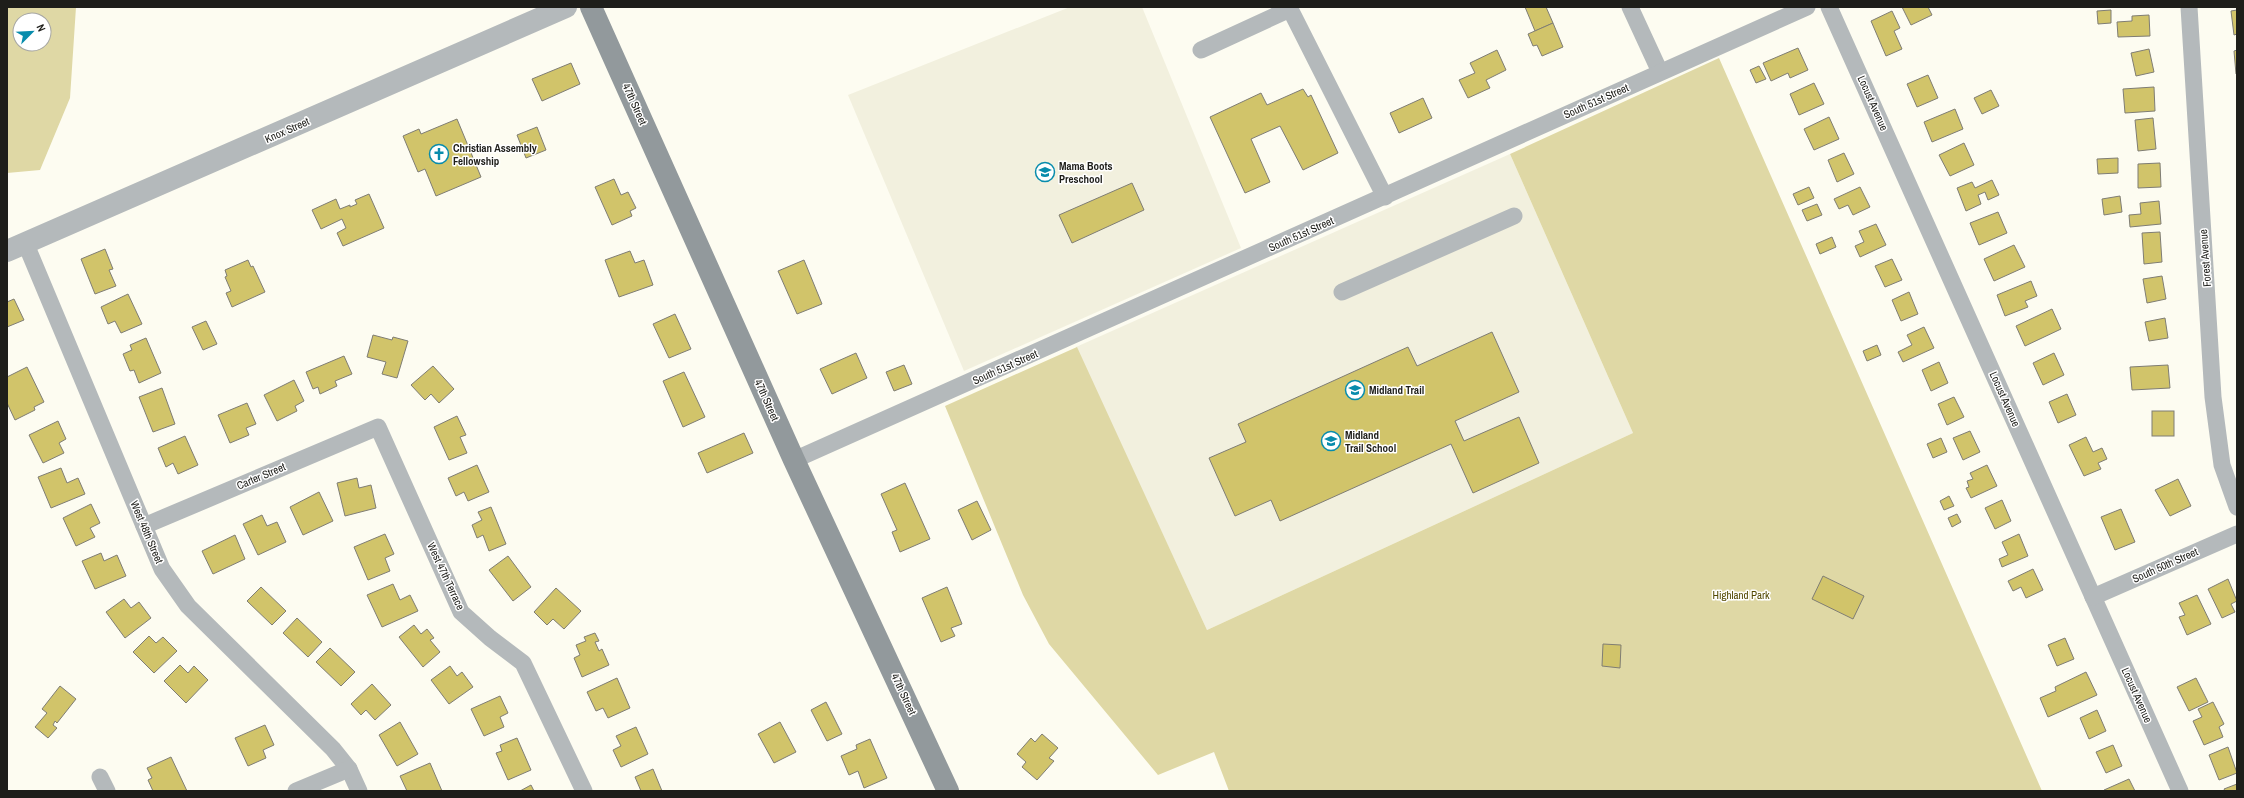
<svg xmlns="http://www.w3.org/2000/svg" width="2244" height="798" viewBox="0 0 2244 798" font-family="'Archivo Narrow',sans-serif">
<style>
.built{fill:#f2f0de}
.green{fill:#dfd8a5;fill-rule:evenodd}
.building{fill:#d1c46a;stroke:#7f7d74}
.lines{fill:none;stroke-linecap:round;stroke-linejoin:round}
.minor{stroke:#b4b9bb;stroke-width:17}
.tertiary{stroke:#b4b9bb;stroke-width:22}
.secondary{stroke:#92999c;stroke-width:22}
.labels{text-anchor:middle;stroke-width:3;stroke-linejoin:round;paint-order:stroke}
.street-label{font-size:11px;fill:#1e1e1a;stroke:#fff}
.poi-label{font-size:11px;font-weight:bold;fill:#1e1e1a;stroke:#fff;text-anchor:start}
.park-label{font-size:11px;fill:#524800;stroke:#fff}
</style>
<rect width="100%" height="100%" fill="#fdfcf1"/>
<!-- built -->
<g class="built">
<path d="M1070,7H1142L1241,248L964,371L848,95Z"/>
<path d="M1510,154L1633,433L1207,630L1076,347Z"/>
</g>
<!-- green -->
<g class="green">
<path d="M7,7H76L70,98L40,170L7,173ZM20,20H44V44H20Z"/>
<path d="M1719,58L2042,791H1229L1214,752L1158,775L1049,644L1023,595L945,406L1077,347L1207,630L1633,433L1510,154Z"/>
</g>
<!-- building -->
<g class="building">
<path d="M1525,7H1546L1553,23L1535,31Z"/>
<path d="M1902,7H1928L1932,15L1911,25Z"/>
<path d="M2111,10V23L2098,24L2097,11Z"/>
<path d="M2237,10V34L2234,35L2231,11Z"/>
<path d="M1892,11L1900,28L1894,31L1902,49L1886,56L1871,21Z"/>
<path d="M2149,15L2150,36L2118,37L2117,22L2132,21V16Z"/>
<path d="M1553,23L1563,47L1542,56L1537,45L1533,46L1528,34Z"/>
<path d="M1798,48L1808,70L1790,78L1788,73L1771,81L1763,63Z"/>
<path d="M2149,49L2154,72L2136,76L2131,53Z"/>
<path d="M1497,50L1506,70L1486,80L1490,88L1468,98L1459,80L1475,73L1470,63Z"/>
<path d="M2237,50V74H2236L2234,51Z"/>
<path d="M571,63L580,84L542,101L532,79Z"/>
<path d="M1759,66L1766,79L1756,83L1750,70Z"/>
<path d="M1928,75L1938,98L1917,107L1907,84Z"/>
<path d="M1814,83L1824,104L1799,115L1790,94Z"/>
<path d="M2154,87L2155,111L2125,113L2123,89Z"/>
<path d="M1303,89L1308,97L1311,95L1338,153L1303,170L1280,126L1251,139L1270,182L1245,193L1210,117L1261,93L1267,105Z"/>
<path d="M1991,90L1999,106L1982,114L1974,98Z"/>
<path d="M1423,98L1432,118L1399,133L1390,113Z"/>
<path d="M1955,109L1963,129L1932,142L1924,122Z"/>
<path d="M1829,117L1839,139L1814,150L1804,129Z"/>
<path d="M2153,118L2156,149L2138,151L2135,120Z"/>
<path d="M457,119L481,177L436,196L425,169L418,172L403,136L419,129L421,134Z"/>
<path d="M537,127L546,150L526,158L517,135Z"/>
<path d="M1964,143L1974,165L1950,176L1939,155Z"/>
<path d="M1844,153L1854,174L1837,182L1828,160Z"/>
<path d="M2118,158V173L2098,174L2097,159Z"/>
<path d="M2160,163L2161,187L2138,188V164Z"/>
<path d="M614,179L621,195L628,192L636,208L630,211L632,216L612,225L595,187Z"/>
<path d="M1992,180L1999,195L1988,200L1985,192L1978,195L1981,204L1966,211L1957,188L1972,182L1975,188Z"/>
<path d="M1132,183L1144,210L1072,243L1059,215Z"/>
<path d="M1809,187L1814,198L1798,205L1793,194Z"/>
<path d="M1860,187L1870,207L1853,215L1848,205L1839,209L1834,199Z"/>
<path d="M369,194L384,228L343,246L337,233L346,228L342,219L321,229L312,210L336,199L340,209L350,205V207L357,204L355,200Z"/>
<path d="M2120,196L2122,212L2104,215L2102,199Z"/>
<path d="M2159,201L2161,224L2130,227L2129,215L2141,214L2140,203Z"/>
<path d="M1817,204L1822,215L1807,221L1802,210Z"/>
<path d="M1998,212L2007,233L1979,245L1970,223Z"/>
<path d="M1876,224L1886,245L1860,257L1855,246L1864,242L1859,231Z"/>
<path d="M2160,232L2162,262L2144,264L2142,233Z"/>
<path d="M1832,237L1836,247L1820,254L1816,244Z"/>
<path d="M2014,245L2025,267L1994,281L1984,259Z"/>
<path d="M105,249L113,269L109,270L116,286L95,294L81,259Z"/>
<path d="M630,251L635,263L644,260L653,285L619,297L605,260Z"/>
<path d="M1892,259L1902,280L1885,287L1875,266Z"/>
<path d="M248,260L251,267L253,266L265,292L232,307L226,293L231,291L225,277L227,276L225,270Z"/>
<path d="M804,260L822,304L797,314L778,271Z"/>
<path d="M2162,276L2166,299L2147,303L2143,279Z"/>
<path d="M2031,281L2037,296L2025,301L2028,307L2005,316L1997,295Z"/>
<path d="M1909,292L1918,314L1901,321L1892,300Z"/>
<path d="M128,294L142,324L121,333L115,321L108,324L101,307Z"/>
<path d="M14,299L24,320L7,327V302Z"/>
<path d="M2052,309L2061,329L2025,346L2016,326Z"/>
<path d="M675,314L691,349L669,358L653,324Z"/>
<path d="M2165,318L2168,338L2149,341L2145,322Z"/>
<path d="M206,321L217,344L203,350L192,327Z"/>
<path d="M1924,327L1934,348L1903,362L1898,352L1912,345L1907,335Z"/>
<path d="M1492,332L1519,392L1455,421L1464,441L1519,417L1539,463L1473,493L1451,444L1280,521L1271,500L1235,516L1209,458L1246,442L1238,424L1408,347L1417,366Z"/>
<path d="M373,335L392,340L393,337L408,341L397,378L382,374L386,362L367,357Z"/>
<path d="M146,338L161,373L139,383L134,370L130,371L123,354L132,350L130,345Z"/>
<path d="M1877,345L1881,355L1867,361L1863,351Z"/>
<path d="M856,353L867,378L832,394L820,369Z"/>
<path d="M2054,353L2064,375L2043,385L2033,363Z"/>
<path d="M344,356L352,374L335,381L337,386L320,394L318,387L313,389L306,372Z"/>
<path d="M1939,362L1948,383L1931,391L1922,370Z"/>
<path d="M904,365L912,384L894,391L886,372Z"/>
<path d="M2168,365L2170,388L2132,390L2130,367Z"/>
<path d="M433,366L454,389L439,403L431,394L425,400L411,385Z"/>
<path d="M27,367L44,402L34,407L35,410L15,420L7,403V377Z"/>
<path d="M684,372L705,417L683,427L663,381Z"/>
<path d="M294,380L304,401L295,406L297,411L277,421L264,395Z"/>
<path d="M162,388L175,424L153,432L139,397Z"/>
<path d="M2067,394L2076,415L2058,423L2049,402Z"/>
<path d="M1954,397L1964,417L1947,425L1938,404Z"/>
<path d="M247,403L256,424L246,428L249,435L230,443L218,415Z"/>
<rect x="2152" y="411" width="22" height="25"/>
<path d="M457,416L466,435L460,437L467,453L449,460L434,427Z"/>
<path d="M58,421L66,439L59,443L64,453L43,463L29,435Z"/>
<path d="M1970,431L1980,452L1963,460L1953,438Z"/>
<path d="M744,433L753,453L707,473L698,453Z"/>
<path d="M185,436L198,465L178,474L173,463L166,467L158,448Z"/>
<path d="M2086,437L2093,452L2102,448L2107,459L2098,463L2101,469L2084,476L2069,445Z"/>
<path d="M1941,438L1947,452L1933,458L1927,444Z"/>
<path d="M477,465L489,492L468,501L464,492L456,496L448,478Z"/>
<path d="M1987,465L1997,486L1971,498L1966,488L1969,487L1967,481L1973,479L1970,473Z"/>
<path d="M61,468L67,483L78,478L85,494L51,508L38,477Z"/>
<path d="M357,478L359,488L371,485L376,508L345,516L337,483Z"/>
<path d="M2178,479L2191,506L2170,516L2155,490Z"/>
<path d="M905,483L930,539L900,552L892,532L897,530L881,494Z"/>
<path d="M319,492L333,521L303,535L290,507Z"/>
<path d="M1949,496L1954,506L1944,510L1940,501Z"/>
<path d="M2002,500L2011,521L1995,529L1985,508Z"/>
<path d="M977,501L991,530L972,540L958,510Z"/>
<path d="M91,504L100,523L90,528L95,537L76,546L63,518Z"/>
<path d="M491,507L506,544L489,551L483,535L477,538L472,525L482,520L478,512Z"/>
<path d="M2121,509L2135,542L2115,550L2101,517Z"/>
<path d="M1957,514L1961,522L1952,527L1948,518Z"/>
<path d="M262,515L267,526L277,522L286,542L258,555L243,524Z"/>
<path d="M385,534L394,554L385,558L390,571L368,580L354,547Z"/>
<path d="M2019,534L2028,556L2002,567L1999,559L2008,555L2002,542Z"/>
<path d="M235,535L245,559L213,574L202,551Z"/>
<path d="M101,553L104,561L117,555L126,576L95,589L82,561Z"/>
<path d="M508,556L531,587L513,601L489,570Z"/>
<path d="M2033,569L2043,590L2026,598L2021,587L2013,591L2008,581Z"/>
<path d="M1823,576L1864,596L1853,619L1812,599Z"/>
<path d="M2228,579L2237,601L2231,604L2235,612L2222,618L2208,589Z"/>
<path d="M393,584L400,600L410,595L418,611L382,627L367,595Z"/>
<path d="M261,587L286,611L272,625L247,601Z"/>
<path d="M947,587L962,624L951,628L955,636L941,642L922,598Z"/>
<path d="M556,588L581,611L564,629L553,619L547,625L534,612Z"/>
<path d="M2197,595L2211,624L2187,635L2179,617L2185,615L2179,603Z"/>
<path d="M124,599L131,608L139,602L151,618L125,638L106,612Z"/>
<path d="M297,618L322,642L308,657L283,633Z"/>
<path d="M414,625L421,634L427,629L434,638L430,640L440,652L423,667L399,637Z"/>
<path d="M595,633L599,641L595,642L599,651L602,649L609,665L582,677L574,658L580,655L576,645L586,641L584,637Z"/>
<path d="M149,636L156,643L163,637L177,651L154,673L133,652Z"/>
<path d="M2065,638L2074,659L2057,666L2048,645Z"/>
<path d="M1603,644L1621,645L1620,668L1602,666Z"/>
<path d="M330,648L355,672L341,686L316,662Z"/>
<path d="M180,665L188,673L194,666L208,680L186,703L164,681Z"/>
<path d="M450,666L457,676L462,672L473,687L449,704L431,680Z"/>
<path d="M2086,672L2097,695L2048,717L2040,698L2056,691L2055,687Z"/>
<path d="M617,678L630,708L608,718L603,708L596,711L587,692Z"/>
<path d="M2196,678L2208,702L2189,711L2177,687Z"/>
<path d="M372,684L391,705L375,720L366,710L361,715L351,704Z"/>
<path d="M60,686L76,699L57,723L55,721L53,725L57,728L48,738L35,727L47,713L42,709Z"/>
<path d="M500,696L508,713L500,717L504,727L484,736L471,709Z"/>
<path d="M826,702L842,734L827,741L811,710Z"/>
<path d="M2213,702L2224,724L2219,727L2223,737L2204,745L2193,721L2202,717L2198,709Z"/>
<path d="M2097,710L2106,731L2089,739L2080,718Z"/>
<path d="M400,722L418,754L397,766L379,735Z"/>
<path d="M780,722L796,752L774,763L758,734Z"/>
<path d="M265,725L274,745L263,750L266,758L248,766L235,738Z"/>
<path d="M636,727L648,754L621,767L613,750L621,746L616,736Z"/>
<path d="M1042,734L1058,748L1049,758L1054,761L1037,780L1022,767L1026,762L1017,754L1031,738L1035,742Z"/>
<path d="M517,738L531,770L508,780L496,753L502,751L500,745Z"/>
<path d="M870,739L887,778L864,788L858,771L849,775L841,756L857,749L856,745Z"/>
<path d="M2113,745L2122,766L2106,773L2096,752Z"/>
<path d="M2228,747L2237,773L2219,780L2209,755Z"/>
<path d="M171,757L187,791H153L148,780L152,778L147,768Z"/>
<path d="M430,763L442,791H407L400,776Z"/>
<path d="M653,769L662,791H641L635,777Z"/>
<path d="M2129,779L2135,791H2105L2104,790Z"/>
<path d="M2237,784V791H2225L2224,789Z"/>
<path d="M531,785L534,791H520Z"/>
</g>
<g class="lines">
<!-- minor -->
<g class="minor">
<path d="M1630,7L1660,72"/>
<path d="M1829,7L2180,791"/>
<path d="M2189,7L2213,397L2222,465L2237,507"/>
<path d="M1201,50L1290,9L1385,197"/>
<path d="M25,242L162,569L188,606L333,749L349,769L359,791"/>
<path d="M1342,292L1514,216"/>
<path d="M794,460L1807,7"/>
<path d="M144,526L378,427L461,612L490,638L523,663L584,791"/>
<path d="M2093,597L2237,534"/>
<path d="M100,777L107,791"/>
<path d="M296,791L349,769"/>
</g>
<!-- tertiary -->
<path class="tertiary" d="M7,251L566,7"/>
<!-- secondary -->
<path class="secondary" d="M591,7L794,460L948,791"/>
</g>
<!-- icons -->
<defs>
<symbol id="church-ring" viewBox="-11 -11 22 22"><circle r="9.5" fill="#fff" stroke="#088cac" stroke-width="1.5"/><path d="M-1.2-6h2.4v3.5h3.3v2.4h-3.3V6h-2.4V-.1h-3.3v-2.4h3.3Z" fill="#088cac"/></symbol>
<symbol id="school-ring" viewBox="-11 -11 22 22"><circle r="9.5" fill="#fff" stroke="#088cac" stroke-width="1.5"/><path d="M0-5L7-2L0 1L-7-2ZM-4 1L0 2.5L4 1V4Q0 6-4 4Z" fill="#088cac"/></symbol>
</defs>
<g fill-rule="evenodd">
<use href="#church-ring" x="428" y="143" width="22" height="22"/>
<use href="#school-ring" x="1034" y="161" width="22" height="22"/>
<use href="#school-ring" x="1344" y="379" width="22" height="22"/>
<use href="#school-ring" x="1320" y="430" width="22" height="22"/>
</g>
<g class="labels">
<!-- street labels -->
<g class="street-label">
<text transform="translate(1596 101) rotate(-24)" y="4">South 51st Street</text>
<text transform="translate(1873 103) rotate(66)" y="4">Locust Avenue</text>
<text transform="translate(635 104) rotate(66)" y="4">47th Street</text>
<text transform="translate(287 130) rotate(-24)" y="4">Knox Street</text>
<text transform="translate(1301 234) rotate(-24)" y="4">South 51st Street</text>
<text transform="translate(2205 258) rotate(-94)" y="4">Forest Avenue</text>
<text transform="translate(1005 367) rotate(-24)" y="4">South 51st Street</text>
<text transform="translate(2005 399) rotate(66)" y="4">Locust Avenue</text>
<text transform="translate(767 400) rotate(66)" y="4">47th Street</text>
<text transform="translate(261 476) rotate(-23)" y="4">Carter Street</text>
<text transform="translate(147 532) rotate(67)" y="4">West 48th Street</text>
<text transform="translate(2165 565) rotate(-24)" y="4">South 50th Street</text>
<text transform="translate(446 576) rotate(65)" y="4">West 47th Terrace</text>
<text transform="translate(904 694) rotate(65)" y="4">47th Street</text>
<text transform="translate(2137 695) rotate(66)" y="4">Locust Avenue</text>
</g>
<!-- poi labels -->
<g class="poi-label">
<text x="453" y="152">Christian Assembly<tspan x="453" dy="13">Fellowship</tspan></text>
<text x="1059" y="170">Mama Boots<tspan x="1059" dy="13">Preschool</tspan></text>
<text x="1369" y="394">Midland Trail</text>
<text x="1345" y="439">Midland<tspan x="1345" dy="13">Trail School</tspan></text>
</g>
<!-- park labels -->
<g class="park-label">
<text x="1741" y="599">Highland Park</text>
</g>
</g>
<!-- border -->
<rect width="2244" height="798" fill="none" stroke="#1e1e1a" stroke-width="16"/>
<!-- north arrow -->
<g transform="translate(32 32) rotate(66)"><circle r="19" fill="#ffffff" stroke="#a5a5a3"/>
<path d="M0-3L7 15L0 10L-7 15Z" fill="#088cac"/>
<text y="-6" font-size="11" font-weight="bold" text-anchor="middle" fill="#1e1e1a">N</text>
</g>
</svg>
